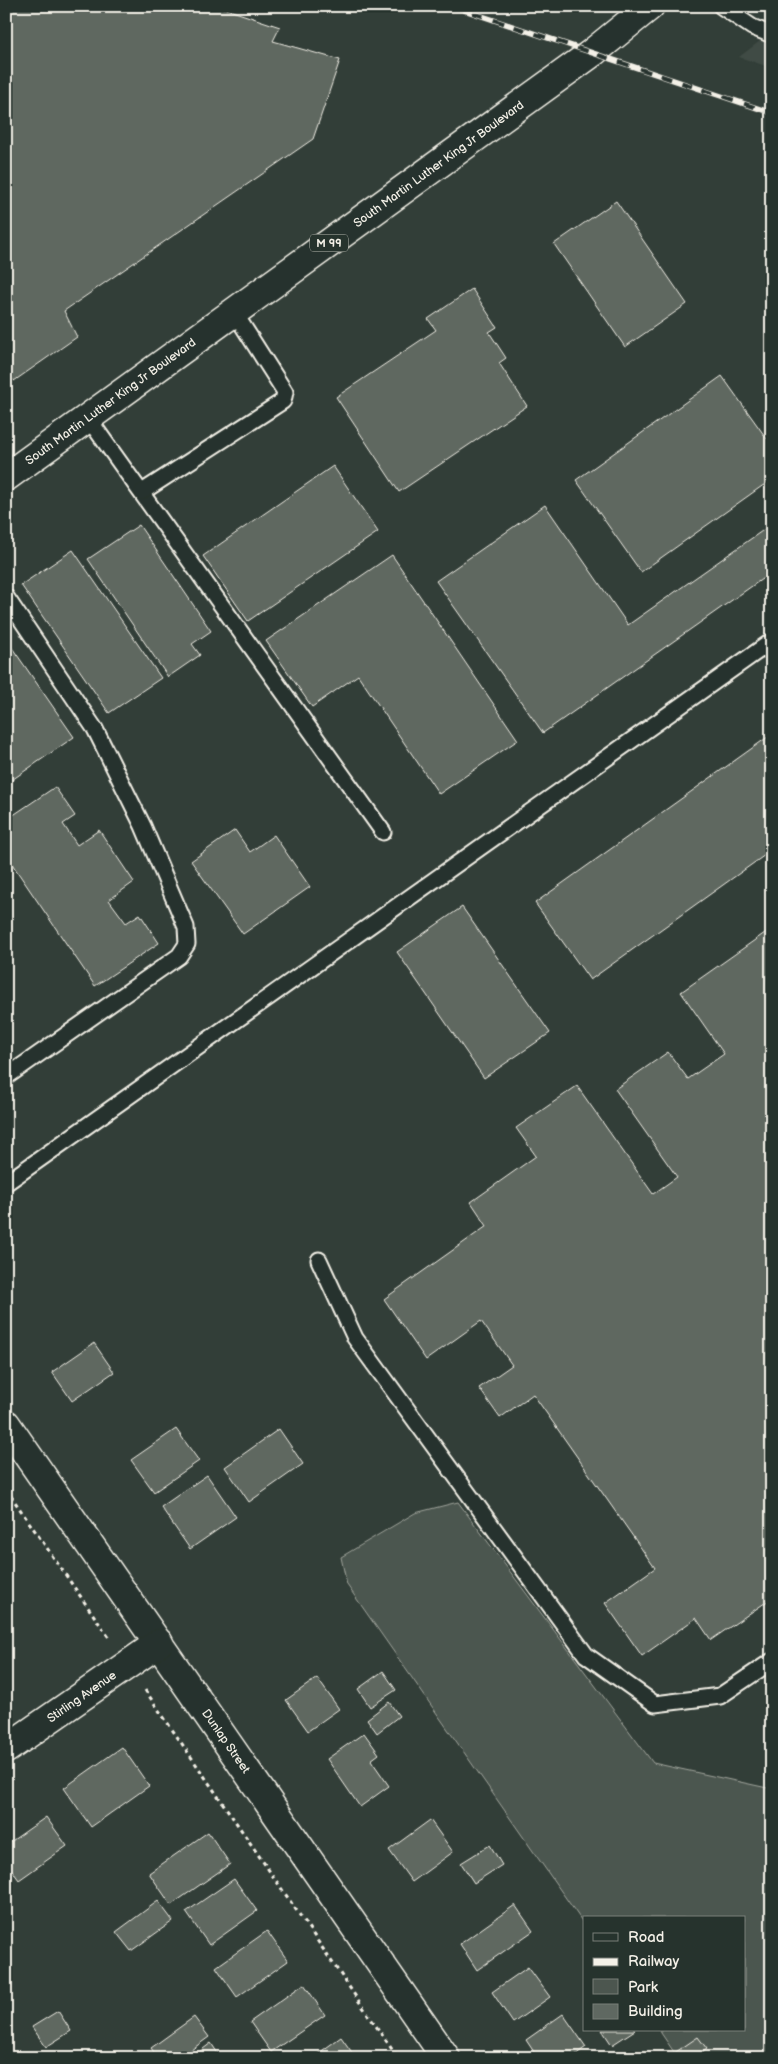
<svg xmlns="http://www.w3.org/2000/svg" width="778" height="2064" viewBox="0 0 778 2064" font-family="'Balsamiq Sans',sans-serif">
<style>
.built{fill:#404b44}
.green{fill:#4c564f;stroke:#a0a49c}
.building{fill:#5f6861;stroke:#f4f1e8}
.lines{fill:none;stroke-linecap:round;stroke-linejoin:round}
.service-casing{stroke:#f4f1e8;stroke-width:19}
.minor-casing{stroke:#f4f1e8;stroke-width:31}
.primary-casing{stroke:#f4f1e8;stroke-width:31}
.path{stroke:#f4f1e8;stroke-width:3;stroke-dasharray:4 4;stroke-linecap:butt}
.service{stroke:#26332d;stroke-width:15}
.minor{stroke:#26332d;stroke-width:28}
.primary{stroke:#26332d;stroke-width:28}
.rail-casing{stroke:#f4f1e8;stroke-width:5.5}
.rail{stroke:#26332d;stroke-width:4;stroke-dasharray:11;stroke-linecap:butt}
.labels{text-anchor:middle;stroke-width:5;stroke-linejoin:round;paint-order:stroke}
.shield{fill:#26332d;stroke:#b6b8b0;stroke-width:1}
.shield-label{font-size:11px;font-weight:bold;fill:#f4f1e8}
.street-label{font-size:12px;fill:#f4f1e8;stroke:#26332d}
</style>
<rect width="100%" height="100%" fill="#323e38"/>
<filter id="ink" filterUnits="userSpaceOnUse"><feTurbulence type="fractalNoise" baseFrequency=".02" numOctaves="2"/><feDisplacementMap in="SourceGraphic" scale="10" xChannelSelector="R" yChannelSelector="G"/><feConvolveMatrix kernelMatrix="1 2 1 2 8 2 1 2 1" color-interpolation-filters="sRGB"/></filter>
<g filter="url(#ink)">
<!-- built -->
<path class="built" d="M772,32V68L739,57Z"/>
<!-- green -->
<path class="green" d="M458,1502L653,1763L772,1789V2058H678L659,2030H744V1918H584V1924L347,1585L341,1557L415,1513Z"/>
<!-- building -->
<g class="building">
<path d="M6,6H217L280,27L273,41L340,60L313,139L64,311L77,337L14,381L6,368Z"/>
<path d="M616,201L687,304L625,347L554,244Z"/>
<path d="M472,289L497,327L489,332L506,358L499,363L527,406L399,492L336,397L436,330L428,319Z"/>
<path d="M722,376L767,439L772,436V479L641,572L576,480Z"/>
<path d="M333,466L378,532L248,621L203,556Z"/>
<path d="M545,505L628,625L772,524V572L543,733L436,581Z"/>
<path d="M139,525L211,631L192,644L200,655L168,677L88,559Z"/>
<path d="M73,550L161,678L109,713L21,585Z"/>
<path d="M392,555L518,740L439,794L358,675L312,707L266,641Z"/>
<path d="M6,639L74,737L6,784Z"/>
<path d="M772,734V850L590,980L535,903Z"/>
<path d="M55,787L75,816L63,824L77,845L99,830L134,882L109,900L126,923L140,914L159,943L95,986L6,855V820Z"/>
<path d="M235,830L250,852L274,835L310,887L243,934L191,861Z"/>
<path d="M462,907L550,1033L484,1078L397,952Z"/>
<path d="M772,928V1598L711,1640L696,1618L642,1656L605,1603L655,1568L533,1394L500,1418L479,1388L512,1365L481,1321L426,1360L384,1299L487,1226L471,1202L536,1156L516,1128L577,1086L653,1194L677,1177L615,1089L668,1052L688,1079L724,1054L681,992Z"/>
<path d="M94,1343L114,1372L72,1401L52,1372Z"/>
<path d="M176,1429L199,1461L154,1492L131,1460Z"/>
<path d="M279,1429L303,1464L249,1502L225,1467Z"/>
<path d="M207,1475L236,1517L190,1549L161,1507Z"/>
<path d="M383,1671L396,1690L370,1707L358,1689Z"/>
<path d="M317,1678L339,1709L308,1731L286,1700Z"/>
<path d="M389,1702L399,1716L377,1733L367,1719Z"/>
<path d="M364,1733L379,1754L371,1760L389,1786L360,1807L327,1759Z"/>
<path d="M122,1747L149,1786L91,1827L64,1788Z"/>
<path d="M46,1817L67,1846L19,1880L6,1862V1845Z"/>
<path d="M430,1820L453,1852L412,1882L389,1850Z"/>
<path d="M208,1832L230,1864L171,1905L149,1873Z"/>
<path d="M490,1845L502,1865L474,1883L461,1863Z"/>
<path d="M234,1879L257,1911L209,1945L186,1912Z"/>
<path d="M158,1901L173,1921L131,1951L116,1932Z"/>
<path d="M515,1905L533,1931L477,1970L460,1944Z"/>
<path d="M267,1931L288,1961L237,1997L216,1967Z"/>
<path d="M528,1967L550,1997L513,2023L492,1992Z"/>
<path d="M304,1984L325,2015L271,2052L250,2022Z"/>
<path d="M58,2011L71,2031L46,2047L32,2027Z"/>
<path d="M563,2014L586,2047L571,2058H538L526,2040Z"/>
<path d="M194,2017L209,2037L180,2058H158L151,2048Z"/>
<path d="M602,2030H635L612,2045Z"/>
<path d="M341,2037L356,2058H312Z"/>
<path d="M698,2037L707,2049L695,2058H671L670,2056Z"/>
<path d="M211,2043L221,2058H191Z"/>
</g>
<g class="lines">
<defs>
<g id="service">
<path d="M721,6L752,27L772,35"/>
<path d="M88,418L383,832"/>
<path d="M142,492L283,401L285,392L234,312"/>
<path d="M6,597L95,729L143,826L186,927L187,944L179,956L6,1077"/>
<path d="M6,1183L772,641"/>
<path d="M319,1260L355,1338L586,1655L655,1704L720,1696L772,1661"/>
</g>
<g id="minor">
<path id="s1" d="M6,1424L446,2058"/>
<path id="s2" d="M6,1749L159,1643"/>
</g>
<g id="primary">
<path id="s3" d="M6,477L592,53L650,6"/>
</g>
</defs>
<!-- service casing -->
<use href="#service" class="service-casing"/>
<!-- minor casing -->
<use href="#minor" class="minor-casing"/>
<!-- primary casing -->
<use href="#primary" class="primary-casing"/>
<!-- path -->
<g class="path">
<path d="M6,1489L110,1639"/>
<path d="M145,1690L398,2058"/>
</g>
<!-- service -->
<use href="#service" class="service"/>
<!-- minor -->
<use href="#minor" class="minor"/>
<!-- primary -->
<use href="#primary" class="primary"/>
<defs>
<path id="rail" d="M452,6L772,113"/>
</defs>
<!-- rail casing -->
<use href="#rail" class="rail-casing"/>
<!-- rail -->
<use href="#rail" class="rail"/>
</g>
</g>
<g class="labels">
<!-- shield labels -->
<rect class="shield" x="310" y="234.5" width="38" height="17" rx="4"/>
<g class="shield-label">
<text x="329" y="247">M 99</text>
</g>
<!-- street labels -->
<g class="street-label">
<text dy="4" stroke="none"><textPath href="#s3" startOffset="534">South Martin Luther King Jr Boulevard</textPath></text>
<text dy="4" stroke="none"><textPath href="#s3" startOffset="129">South Martin Luther King Jr Boulevard</textPath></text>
<text dy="4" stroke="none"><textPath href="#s2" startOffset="92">Stirling Avenue</textPath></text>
<text dy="4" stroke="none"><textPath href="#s1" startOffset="386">Dunlap Street</textPath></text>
</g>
</g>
<!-- margin -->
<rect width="778" height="2064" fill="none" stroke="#26332d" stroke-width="25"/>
<rect x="12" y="12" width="753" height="2039" fill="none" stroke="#f4f1e8" stroke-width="2" filter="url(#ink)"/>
<!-- legend -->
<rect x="583" y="1916" width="162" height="115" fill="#26332d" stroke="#787f78"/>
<rect x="593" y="1933" width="25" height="8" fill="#26332d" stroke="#787f78"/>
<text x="628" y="1942" font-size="15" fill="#f4f1e8">Road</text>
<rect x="593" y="1958" width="25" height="8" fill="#f4f1e8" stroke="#787f78"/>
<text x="628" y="1966" font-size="15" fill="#f4f1e8">Railway</text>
<rect x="593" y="1979" width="25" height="15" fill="#4c564f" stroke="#787f78"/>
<text x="628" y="1992" font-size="15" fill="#f4f1e8">Park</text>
<rect x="593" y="2004" width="25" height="15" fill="#5f6861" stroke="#787f78"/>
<text x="628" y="2016" font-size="15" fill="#f4f1e8">Building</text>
</svg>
